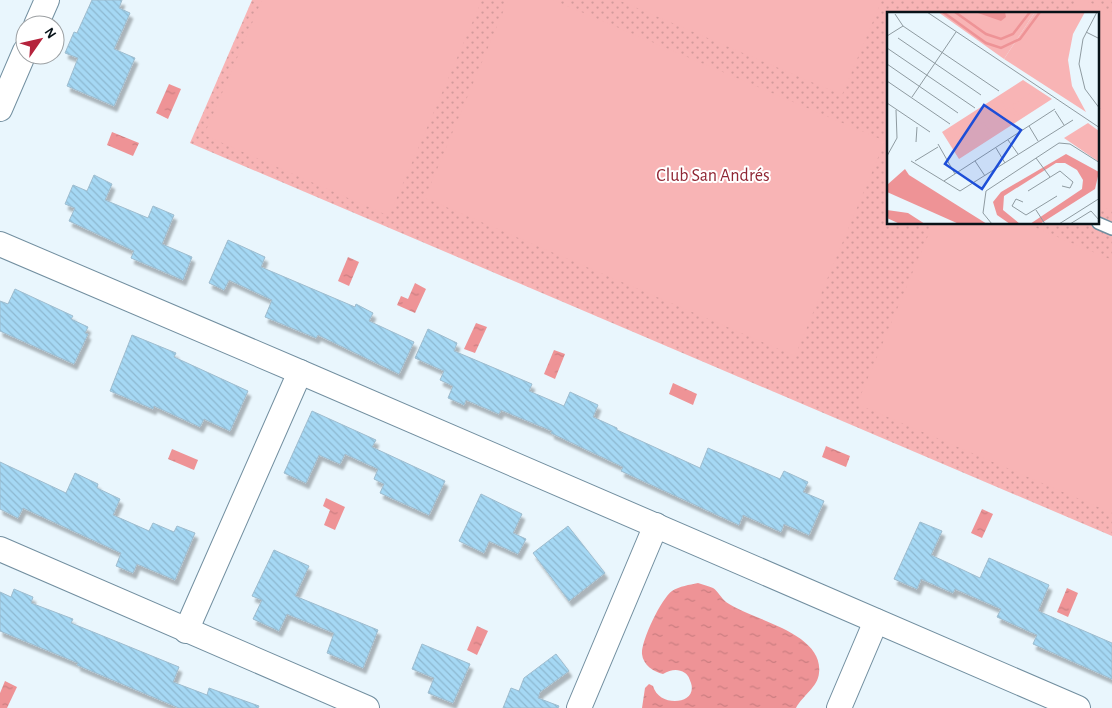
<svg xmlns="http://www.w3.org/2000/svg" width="1112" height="708" viewBox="0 0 1112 708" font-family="'Alegreya Sans',sans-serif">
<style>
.park{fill:url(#park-dots);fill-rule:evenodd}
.pitch{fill:#f8b4b5}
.water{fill:url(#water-ripples)}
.building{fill:url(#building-back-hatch);stroke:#9ebcce;filter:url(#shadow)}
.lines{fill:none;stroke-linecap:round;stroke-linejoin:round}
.lane-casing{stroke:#728fa0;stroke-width:14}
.street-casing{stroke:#728fa0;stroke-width:26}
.lane{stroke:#fff;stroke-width:11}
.street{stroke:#fff;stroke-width:24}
.labels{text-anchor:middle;stroke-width:4;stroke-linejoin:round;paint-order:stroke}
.park-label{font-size:18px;fill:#902734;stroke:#fff}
.inset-river{fill:none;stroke:#ee9396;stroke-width:2.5}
.inset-road{fill:none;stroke:#8f9ba1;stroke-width:1}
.view{fill:#1d4ed8;fill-opacity:0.15;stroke:#1d4ed8;stroke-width:2.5}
.inset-edge{fill:none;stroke:#071218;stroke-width:2.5}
</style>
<defs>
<pattern id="park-dots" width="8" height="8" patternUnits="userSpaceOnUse" patternTransform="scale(1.25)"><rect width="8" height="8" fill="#f8b4b5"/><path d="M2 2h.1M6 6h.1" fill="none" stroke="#d39a9b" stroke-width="1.8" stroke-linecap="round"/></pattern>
<pattern id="water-ripples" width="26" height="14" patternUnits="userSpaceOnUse" patternTransform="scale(1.25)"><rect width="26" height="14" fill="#ee9396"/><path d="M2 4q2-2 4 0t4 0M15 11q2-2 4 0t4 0" fill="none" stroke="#cb7e81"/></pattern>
<pattern id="building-back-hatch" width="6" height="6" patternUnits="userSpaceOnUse" patternTransform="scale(1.25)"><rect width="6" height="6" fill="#a5d8f4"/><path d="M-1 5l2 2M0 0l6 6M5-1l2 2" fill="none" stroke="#8db8d0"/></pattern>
<filter id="shadow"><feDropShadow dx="3" dy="5.5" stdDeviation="1" flood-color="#0004"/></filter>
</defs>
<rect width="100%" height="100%" fill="#e9f6fd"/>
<!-- park -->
<path class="park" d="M252,0H1112V536L190,143ZM888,14H1098V224H888Z"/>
<!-- pitch -->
<g class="pitch">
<path d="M262,0H482L389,216L204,135Z"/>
<path d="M508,0H553L885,141L795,356L425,198Z"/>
<path d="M618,0H882L842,95Z"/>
<path d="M1077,0H1084L1112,12V211L1098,205V14H1072Z"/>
<path d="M933,224H1027L1112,260V513L857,404Z"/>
</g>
<!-- water -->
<g class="water">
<path d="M169,84L181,89L168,119L156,113Z"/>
<path d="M112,132L139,143L133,156L107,145Z"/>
<path d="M348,257L359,262L349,286L338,281Z"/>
<path d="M415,283L426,289L415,313L397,305L401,296L408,299Z"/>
<path d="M476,323L487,327L475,353L464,349Z"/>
<path d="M554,350L565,354L555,379L544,374Z"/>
<path d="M673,383L697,394L693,405L669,394Z"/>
<path d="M826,446L850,456L846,467L822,457Z"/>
<path d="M172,449L198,460L194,470L168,459Z"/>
<path d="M326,498L345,507L335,530L324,525L330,510L323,506Z"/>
<path d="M982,509L993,514L982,538L971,533Z"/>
<path d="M698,583C703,585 709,586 713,588C718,591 721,598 726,602C751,620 824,632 819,673C818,687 802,696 796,708H642L645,688L649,684L653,686C659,708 698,705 691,683C689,678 689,676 685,673C677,668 671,670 663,674C654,672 643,665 642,654C641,641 661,599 672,591C680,586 689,585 698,583Z"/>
<path d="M1067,588L1078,593L1068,617L1057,612Z"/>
<path d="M477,626L488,631L477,655L467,650Z"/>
<path d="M5,681L17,687L7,708H0V693Z"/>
</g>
<!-- building -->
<g class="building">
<path d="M92,0H122L119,8L130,13L114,49L135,58L114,106L67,86L78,58L65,53L74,32L77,33Z"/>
<path d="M94,175L112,184L105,200L148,218L153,206L174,215L162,244L192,257L183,280L131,258L134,251L69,221L75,208L65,204L73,185L87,191Z"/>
<path d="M228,240L265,257L261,267L355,307L356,304L373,313L369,321L414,342L399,374L318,335L316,338L265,317L272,300L229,280L224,290L209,283Z"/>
<path d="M15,289L73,316L71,319L88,327L85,333L88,334L74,364L0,331V301L8,304Z"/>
<path d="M428,329L457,343L454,351L532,384L529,391L564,406L570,392L598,405L593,417L617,428V430L700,468L708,448L780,479L784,471L808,482L803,492L824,501L809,535L784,524L781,532L743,515L739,525L621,471L623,467L551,433L552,431L501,410L499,414L466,400L464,405L448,398L453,386L440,380L444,371L415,358Z"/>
<path d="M132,335L176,353L174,357L248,391L230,431L204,419L200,427L154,406L153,409L110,391Z"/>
<path d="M312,411L376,440L372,447L445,481L429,515L380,493L384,484L374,479L378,469L345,454L340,464L319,455L306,483L284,473Z"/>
<path d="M0,462L66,493L75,473L98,484L97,488L120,499L113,515L149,531L153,523L174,532L177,526L195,533L175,580L137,564L133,573L116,566L121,553L23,508L18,518L0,509Z"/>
<path d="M481,494L522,514L513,533L526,539L518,554L489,541L484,553L459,541Z"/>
<path d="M920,522L942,531L931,555L980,578L989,558L1049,585L1038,611L1112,643V679L1033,644L1037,635L997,617L1001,609L955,589L953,593L921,579L917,589L894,579Z"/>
<path d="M568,526L605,573L569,601L533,553Z"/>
<path d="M274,550L309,566L295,596L378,630L363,668L327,653L334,633L287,614L279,631L253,619L262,600L252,596Z"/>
<path d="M14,589L33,597L31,603L73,619L71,623L179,667L173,682L207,695L209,688L259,706L258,708H179L77,665L78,663L0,631V592L11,597Z"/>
<path d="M422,644L470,664L453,703L428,693L434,678L412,669Z"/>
<path d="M556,654L569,671L540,692L538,698L559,706L558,708H503L511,688L519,691L524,678Z"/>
</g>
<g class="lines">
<defs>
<path id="lane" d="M1098,223L1112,229"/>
<g id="street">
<path d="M36,25L47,0"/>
<path d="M0,109L25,51"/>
<path d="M0,244L300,372L1078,708"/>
<path d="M0,549L367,708"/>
<path d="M186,631L300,372"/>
<path d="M579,708L656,525"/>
<path d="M839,708L876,621"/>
</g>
</defs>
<!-- lane casing -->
<use href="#lane" class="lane-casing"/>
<!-- street casing -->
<use href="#street" class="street-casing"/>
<!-- lane -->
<use href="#lane" class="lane"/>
<!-- street -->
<use href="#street" class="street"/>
</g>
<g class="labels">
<!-- park labels -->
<g class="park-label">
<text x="713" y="181">Club San Andrés</text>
</g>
</g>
<!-- overview -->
<g transform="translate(887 12)">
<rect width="212" height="212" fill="#e9f6fd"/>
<path d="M51,0H148L117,47Z" fill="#f8b4b5"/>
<path d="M148,0H198L186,22L181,48L185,74L199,100L117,47ZM136,68L165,87L72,147L55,120ZM201,111L212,119V150L177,126Z" fill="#f8b4b5"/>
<path d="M147,79L155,92L133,106L125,93ZM112,85L118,94L102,105L96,95ZM123,95L131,107L109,121L101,109ZM86,101L93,111L76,121L70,112ZM97,110L105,123L83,136L75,124ZM72,121L83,139L72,146L61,128Z" fill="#f8b4b5"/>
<path d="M118,0L119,5L114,9L91,1ZM179,142L212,160L208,177L153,212H143L195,177L196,168L190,158L178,151H169L117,184L116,198L133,212H123L110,203L106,190L114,180ZM18,157L22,163L100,212H72L0,180V173ZM0,198L21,201L38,212H13L0,206Z" fill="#ee9396"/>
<path class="inset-river" d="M56,0L99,31L114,36L133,27L153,0M68,0L99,22L114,27L126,22L143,0"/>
<path class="inset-road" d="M40,0L213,116M210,0L196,27L192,52L198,77L213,97M8,2L16,14L112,79M199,20L213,27M0,24L16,14M11,26L94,83M0,36L88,96M0,52L71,101M0,69L63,112M25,85L69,20M0,91L43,120M168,99L177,113M142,114L151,129M121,128L131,142M29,130L30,115M51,132L68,162M109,136L118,151M0,144L10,126L9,98M149,146L163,165M24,149L73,179L186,108M28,149L51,135M88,149L98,164M57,169L168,97M141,179L173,159L186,170L183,176L175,174M136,190L129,187L125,194L139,203L170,184M149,198L158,212M105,212L96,201L99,179L172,131L183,132L213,151M172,212L213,186M183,212L204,199L213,209"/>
<path class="view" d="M97,93L134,118L95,177L58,152Z"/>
<rect width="212" height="212" class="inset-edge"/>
</g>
<!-- north arrow -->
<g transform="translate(40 40) rotate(56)"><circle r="24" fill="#ffffff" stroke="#9ca0a3"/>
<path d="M0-4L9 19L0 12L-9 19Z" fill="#b5233c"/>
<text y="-8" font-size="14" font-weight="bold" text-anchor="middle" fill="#071218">N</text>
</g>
</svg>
